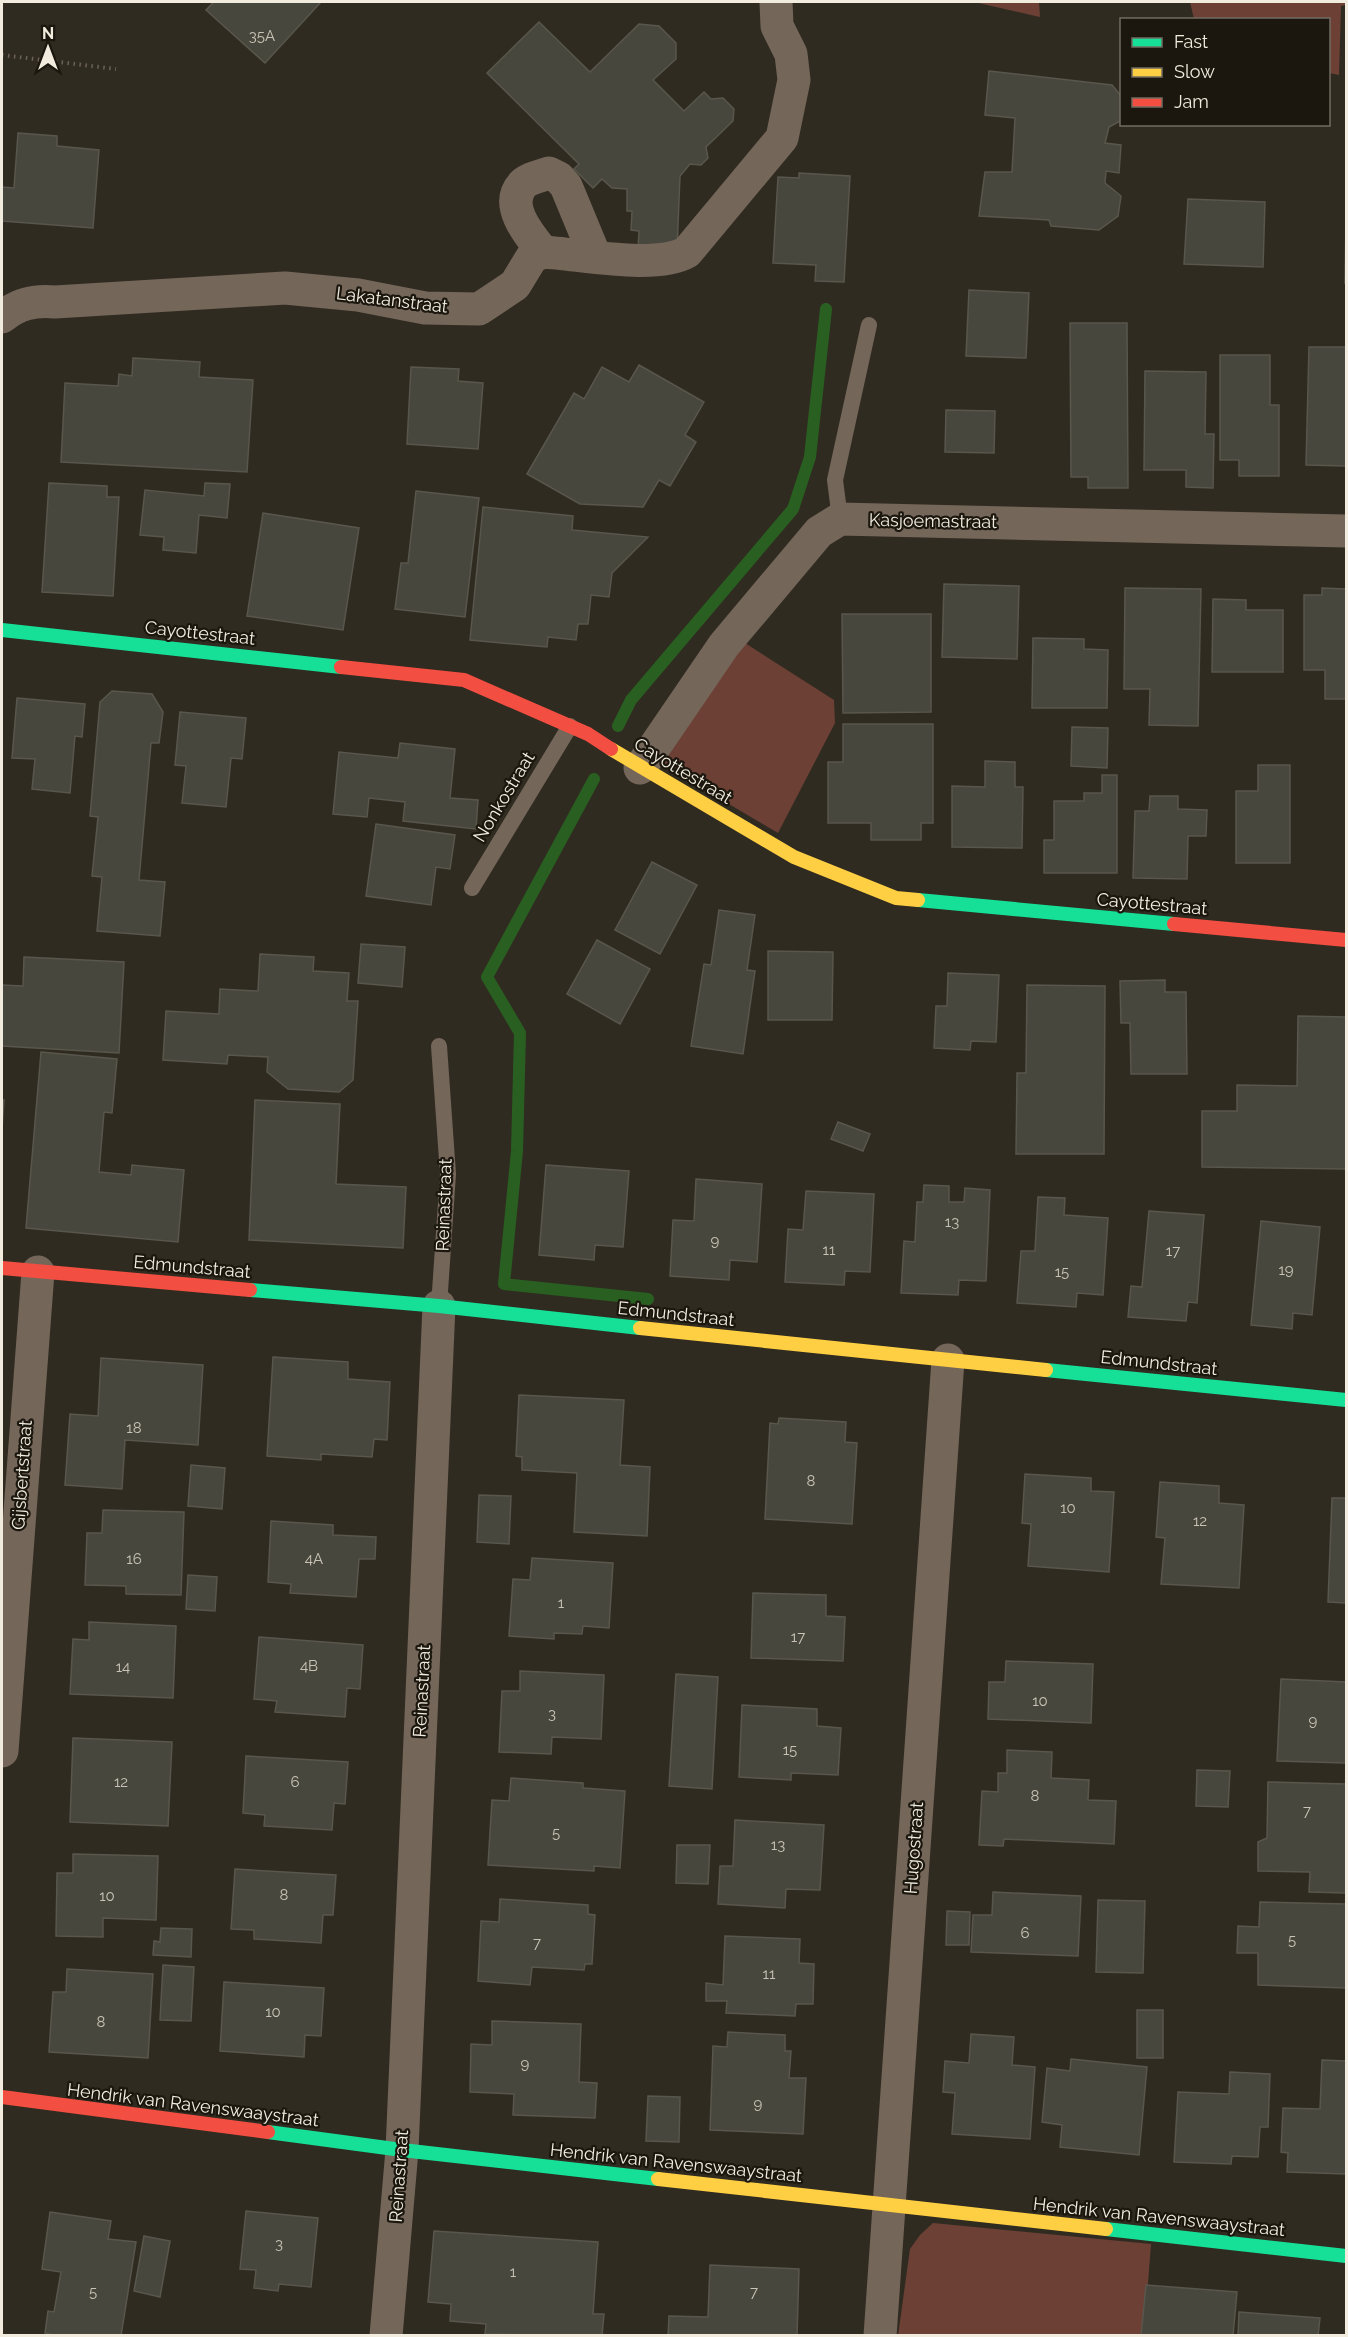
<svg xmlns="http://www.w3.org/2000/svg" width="1348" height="2337" viewBox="0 0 1348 2337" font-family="Raleway,sans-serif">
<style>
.green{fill:#6d4036}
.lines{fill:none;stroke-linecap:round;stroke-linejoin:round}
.stream{stroke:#296021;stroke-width:12}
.building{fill:#48473d;stroke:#58564d;stroke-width:1.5}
.path{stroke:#6b6157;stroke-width:4;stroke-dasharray:1.5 4.5;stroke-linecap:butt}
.lane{stroke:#75665a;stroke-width:16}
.street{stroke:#75665a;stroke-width:33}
.fast{stroke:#16e098;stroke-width:14}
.slow{stroke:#ffcf43;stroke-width:14}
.jam{stroke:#f24e42;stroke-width:14}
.labels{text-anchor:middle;stroke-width:4.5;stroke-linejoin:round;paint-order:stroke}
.number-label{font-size:15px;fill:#c8c3b6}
.street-label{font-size:18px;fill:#f2ecdf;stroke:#1b170e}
</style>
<rect width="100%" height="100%" fill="#302b20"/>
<!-- green -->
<g class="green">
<path d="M974,2H1039L1040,17Z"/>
<path d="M1190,2H1346V5L1341,6L1339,75L1329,73L1328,20L1194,19Z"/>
<path d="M745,643L834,700L835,723L778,833L668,768L662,760Z"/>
<path d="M933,2223L1151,2244L1144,2335L898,2336L910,2249L920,2235Z"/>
</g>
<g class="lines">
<!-- stream -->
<g class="stream">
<path d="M618,726L631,700L793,509L810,457L826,309"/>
<path d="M594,779L487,977L520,1033L517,1151L504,1284L648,1299"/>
</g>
</g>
<!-- building -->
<g class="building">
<path d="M214,2H321L265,63L206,10Z"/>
<path d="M539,22L590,72L639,24L659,26L676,43V59L653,80L684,111L704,92L711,99L723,98L734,109L733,121L706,147L708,158L701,165L690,164L680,176L677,250L638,249L639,231L631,230L632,211H627V189L612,188L602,179L593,188L574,169L579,164L487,73Z"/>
<path d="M989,71L1112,85L1122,97V120L1109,127L1105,143L1121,145L1119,173L1106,171L1105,183L1121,196L1118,216L1099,230L1051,226L1049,220L979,216L985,172H1012L1015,118L985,115Z"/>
<path d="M18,133L57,136V146L99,150L93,228L2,221V187L14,188Z"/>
<path d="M799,173L850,176L844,282L815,281L816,265L773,263L778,177L799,178Z"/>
<path d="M1188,199L1265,202L1263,267L1184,264Z"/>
<path d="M1346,219V283H1345Z"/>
<path d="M969,290L1029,293L1026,358L966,356Z"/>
<path d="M1070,323H1127L1128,488H1088V477H1071Z"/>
<path d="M1309,347H1346V466L1306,465Z"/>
<path d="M1220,355H1270V405H1279V476H1239V460H1220Z"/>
<path d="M133,358L200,362L199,377L253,380L247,472L61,462L65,383L118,386L119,374L132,376Z"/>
<path d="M639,365L704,402L685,435L696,442L670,486L659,480L643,507L580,504L527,474L574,393L584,399L602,367L629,382Z"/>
<path d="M411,367L459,369L458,381L483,383L478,449L407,444Z"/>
<path d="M1145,371L1206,372L1205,434H1214L1213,488L1186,487V470H1144Z"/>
<path d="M946,410L995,411L994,453L945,452Z"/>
<path d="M49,483L107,486V497H119L113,596L42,592Z"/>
<path d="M205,483L230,484L227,518L199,515L196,553L163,550L164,537L140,535L145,490L204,496Z"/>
<path d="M416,491L479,498L465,617L395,609L401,563H408Z"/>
<path d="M483,507L573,516L572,530L648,537L612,573L609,597L591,595L588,624H578L576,640L548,637L547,647L470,640Z"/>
<path d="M263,513L359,528L343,630L247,616Z"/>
<path d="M944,584L1019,586L1017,659L942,657Z"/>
<path d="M1125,588L1201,589L1198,726L1149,725L1150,689H1124Z"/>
<path d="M1322,588L1346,589V699H1325V670H1304V595H1322Z"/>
<path d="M1213,599L1246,600V610H1283V672H1212Z"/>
<path d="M842,614H931V712L843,713Z"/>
<path d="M1033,638L1084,639V649L1108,650L1107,708H1032Z"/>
<path d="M112,691L152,694L163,712L159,743H151L139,880L165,882L160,936L97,931L102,877L92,876L98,817L90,816L100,702Z"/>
<path d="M17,698L85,704L82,737L75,736L70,793L32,789L35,759L12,758Z"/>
<path d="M180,712L246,718L242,759L231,758L226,807L182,803L186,766L175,765Z"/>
<path d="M843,724H933V823H921V840H871V823H828V762H843Z"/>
<path d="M1072,727L1108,728L1107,768L1071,766Z"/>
<path d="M400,743L455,749L450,798L478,800L476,829L403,821L405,802L369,798L367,817L333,814L339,752L398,758Z"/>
<path d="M985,761L1015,762V787H1023L1022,848L952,847V786L985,787Z"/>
<path d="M1258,765H1290V863H1236V791H1258Z"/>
<path d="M1102,775H1117V873H1044V840H1054V801H1084V793H1102Z"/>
<path d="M1150,796H1178V809L1207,810L1206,836H1188L1187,879L1133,878L1135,811H1149Z"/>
<path d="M376,824L455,835L450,869L436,867L431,905L366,896Z"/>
<path d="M652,862L697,885L660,954L615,930Z"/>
<path d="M719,910L755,915L747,970L755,971L743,1054L691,1046L704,964L711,965Z"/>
<path d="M597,940L650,969L620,1024L567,994Z"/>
<path d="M361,944L405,947L402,987L358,983Z"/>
<path d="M768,951L833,952L832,1020H768Z"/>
<path d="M260,954L314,957L313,971L349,973L347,1001H358L353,1080L339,1092L288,1089L267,1072L268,1057L228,1055L227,1064L163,1060L166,1011L219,1014L220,989L258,991Z"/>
<path d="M24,957L124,962L119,1053L2,1046V985L23,986Z"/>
<path d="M948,973L999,975L996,1042L971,1041L970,1050L934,1048L936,1006H947Z"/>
<path d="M1165,980V992H1186L1187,1074H1131L1130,1023H1121L1120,981Z"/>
<path d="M1027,985L1105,986L1104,1154H1016L1017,1073H1026Z"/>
<path d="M1298,1016L1346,1017V1169L1202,1167V1111H1237V1085L1297,1086Z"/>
<path d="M41,1052L117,1059L112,1113L104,1112L99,1172L131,1175L132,1165L184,1170L178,1242L26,1228Z"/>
<path d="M2,1100H4L2,1129Z"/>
<path d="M255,1100L340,1104L336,1184L406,1187L403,1248L249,1240Z"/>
<path d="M838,1122L870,1134L863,1151L831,1139Z"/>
<path d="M546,1165L629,1171L623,1247L595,1245L594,1260L539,1255Z"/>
<path d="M696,1179L762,1184L757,1262L730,1260L729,1280L670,1276L673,1220L694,1221Z"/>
<path d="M924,1185L949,1186V1202H964L965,1188L990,1190L986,1281L959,1280L958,1295L901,1293L904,1241L915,1242L917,1202H923Z"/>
<path d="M806,1191L874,1194L870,1272L845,1271L844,1285L785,1282L788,1229L803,1230Z"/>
<path d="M1038,1197L1065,1198L1064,1215L1108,1218L1103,1295L1077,1293L1076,1307L1017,1303L1021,1251H1035Z"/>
<path d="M1149,1211L1204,1215L1197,1303L1188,1302L1186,1321L1128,1317L1131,1286L1142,1287Z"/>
<path d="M1261,1221L1320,1227L1312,1315L1293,1313L1292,1329L1251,1325Z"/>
<path d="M273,1357L348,1362V1379L390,1382L387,1440L374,1439L372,1457L321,1454V1460L267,1456Z"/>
<path d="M101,1358L203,1365L198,1445L125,1440L122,1489L65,1485L70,1414L98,1416Z"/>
<path d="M519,1395L624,1400L620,1465L650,1467L647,1536L574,1532L577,1473L522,1470V1457L516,1456Z"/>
<path d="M779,1418L846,1422L845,1442L857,1443L852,1524L765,1519L770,1423L778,1424Z"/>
<path d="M191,1465L225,1468L222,1509L188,1506Z"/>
<path d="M1025,1474L1091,1478V1491L1114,1492L1109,1572L1028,1566L1031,1524L1022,1523Z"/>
<path d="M1160,1482L1219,1486V1503L1244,1505L1239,1588L1161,1584L1165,1538L1156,1537Z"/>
<path d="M479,1495L511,1496L509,1544L477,1542Z"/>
<path d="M1332,1498H1346V1603L1328,1602Z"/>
<path d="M103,1510L184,1512L181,1595L126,1594V1586L85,1585L87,1533H102Z"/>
<path d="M271,1521L333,1525V1535L376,1537L375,1559H359L356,1597L290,1593L291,1584L268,1582Z"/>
<path d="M532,1558L613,1563L609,1628L583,1626L582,1634L554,1633V1639L509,1636L513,1579L530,1580Z"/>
<path d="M188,1575L217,1577L215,1611L186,1609Z"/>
<path d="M753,1593L826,1595V1616L845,1617L843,1661L751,1658Z"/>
<path d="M89,1622L176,1626L173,1698L70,1694L73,1639L89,1640Z"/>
<path d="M259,1637L363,1645L360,1689L347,1688L345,1717L275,1712L277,1701L254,1699Z"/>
<path d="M1006,1661L1093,1664L1091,1723L988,1719L989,1682H1005Z"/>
<path d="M520,1671L604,1675L601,1739L552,1737L551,1754L499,1752L502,1691H520Z"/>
<path d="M676,1674L718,1677L712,1789L669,1786Z"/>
<path d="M1281,1679L1346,1682V1763L1277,1761Z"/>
<path d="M742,1705L817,1709V1726L841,1728L838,1775L791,1773V1780L739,1777Z"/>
<path d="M73,1738L172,1742L168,1826L70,1822Z"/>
<path d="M1007,1750L1052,1752L1051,1778L1089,1780L1088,1800L1116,1801L1114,1844L1004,1839L1003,1846L979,1845L982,1791L998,1792V1773H1007Z"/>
<path d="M246,1756L348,1762L345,1804L334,1803L332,1830L264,1826L265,1815L243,1813Z"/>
<path d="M1197,1770L1230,1771L1228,1807L1196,1806Z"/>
<path d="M511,1778L583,1783V1788L625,1791L620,1868L594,1866V1871L488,1865L492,1800L509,1801Z"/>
<path d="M1268,1782L1346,1784V1893L1309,1892L1310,1872L1258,1871V1842L1267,1838Z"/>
<path d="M735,1820L824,1825L820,1890L786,1889L785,1908L718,1904L720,1866H733Z"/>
<path d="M677,1845H710L708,1884L676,1883Z"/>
<path d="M73,1854L158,1856L156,1920L103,1918V1937L56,1936L57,1873H73Z"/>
<path d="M235,1869L336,1875L333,1915H323L321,1943L254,1939V1930L231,1929Z"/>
<path d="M993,1892L1081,1896L1078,1956L971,1952L973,1915H992Z"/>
<path d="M500,1899L588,1905V1914L595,1915L592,1964H585L584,1970L532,1967L530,1985L478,1981L481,1921L499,1922Z"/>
<path d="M1098,1900L1145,1901L1143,1973L1096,1972Z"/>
<path d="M1260,1902L1346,1904V1988L1258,1985V1953H1237L1238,1926L1259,1927Z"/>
<path d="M947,1911L970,1912L969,1945H946Z"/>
<path d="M161,1928L192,1929L191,1957L153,1955L154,1941L160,1942Z"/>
<path d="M725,1936L800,1939L799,1963L814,1964L813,2004H796L795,2016L726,2013L727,2001H706V1983L723,1985Z"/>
<path d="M163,1965L194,1967L191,2021L160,2020Z"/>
<path d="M67,1969L153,1974L148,2058L49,2052L53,1992H66Z"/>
<path d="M224,1982L324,1988L321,2036L305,2035L304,2057L220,2051Z"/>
<rect x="1137" y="2010" width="26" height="48"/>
<path d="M492,2021L581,2024L579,2082L597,2083L595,2118L513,2115L514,2094L470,2092L471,2044L492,2045Z"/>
<path d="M728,2032L785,2035V2051H791L789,2078H806L803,2134L710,2130L713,2046L727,2047Z"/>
<path d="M971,2034L1014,2037L1012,2065L1035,2067L1030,2139L952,2134L955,2093L943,2092L945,2061L969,2063Z"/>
<path d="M1071,2059L1147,2067L1139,2155L1060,2147L1062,2125L1042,2122L1047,2068L1070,2071Z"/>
<path d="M1322,2060L1346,2061V2174L1287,2172L1288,2153L1281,2152L1283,2108L1320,2109Z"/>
<path d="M1230,2072L1270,2074L1268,2127H1260L1258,2157L1232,2156L1231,2164L1174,2162L1178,2092L1229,2094Z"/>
<path d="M648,2096L680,2097L679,2142L646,2141Z"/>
<path d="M246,2211L318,2218L311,2287L279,2284L278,2291L254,2288L256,2270L240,2269Z"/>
<path d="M50,2212L111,2221L108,2239L136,2242L121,2336H57L45,2333L48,2311L54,2312L61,2272L42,2269Z"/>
<path d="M434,2231L598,2242L593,2314H604L602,2336L485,2334L486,2324L450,2321L451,2304L428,2302Z"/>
<path d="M144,2236L170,2241L160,2297L134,2291Z"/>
<path d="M710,2265L799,2269L797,2336H668L669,2316L708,2317Z"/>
<path d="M1146,2285L1237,2292L1233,2336H1141Z"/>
<path d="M1239,2312L1320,2318L1318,2336H1238Z"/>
</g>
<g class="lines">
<!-- path -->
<path class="path" d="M2,55L116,69"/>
<!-- lane -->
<g class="lane">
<path d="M840,519L835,480L869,325"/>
<path d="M472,888L570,726"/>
<path d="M439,1046L448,1174L439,1306"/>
</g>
<!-- street -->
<g class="street">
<path d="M543,252C530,236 503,205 523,184C529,178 541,176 549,173L559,178L566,186L595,256"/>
<path d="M2,317C18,304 34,300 55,302L285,288L358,295L425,308L479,309L515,285L532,257L543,252C581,254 656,270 687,252L782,138L794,80L791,54L777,26L776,2"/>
<path d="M640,768L724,645L819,532L840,519L1346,531"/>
<path d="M2,1751L38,1272"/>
<path d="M386,2336L402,2150L439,1306"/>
<path d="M880,2336L948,1360"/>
</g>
<!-- fast -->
<g class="fast">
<path d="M2,630L341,667"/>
<path d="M918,900L1174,924"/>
<path d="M250,1290L439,1306L640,1328"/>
<path d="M1046,1370L1346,1400"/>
<path d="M268,2132L402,2150L658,2179"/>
<path d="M1106,2229L1346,2256"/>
</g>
<!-- slow -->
<g class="slow">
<path d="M611,749L794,857L896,898L918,900"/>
<path d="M640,1328L1046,1370"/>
<path d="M658,2179L1106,2229"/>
</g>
<!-- jam -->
<g class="jam">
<path d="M341,667L464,680L588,734L611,749"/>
<path d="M1174,924L1346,940"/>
<path d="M2,1268L250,1290"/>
<path d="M2,2097L268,2132"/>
</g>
</g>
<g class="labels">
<!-- number labels -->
<g class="number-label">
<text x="262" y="41">35A</text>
<text x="952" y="1227">13</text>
<text x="715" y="1246">9</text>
<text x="829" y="1255">11</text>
<text x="1173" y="1256">17</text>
<text x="1286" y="1275">19</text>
<text x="1062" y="1277">15</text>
<text x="134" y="1433">18</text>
<text x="811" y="1486">8</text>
<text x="1068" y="1513">10</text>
<text x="1200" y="1526">12</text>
<text x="134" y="1564">16</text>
<text x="314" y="1564">4A</text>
<text x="561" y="1608">1</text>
<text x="798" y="1642">17</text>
<text x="309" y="1671">4B</text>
<text x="123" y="1672">14</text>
<text x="1040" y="1706">10</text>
<text x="552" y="1719">3</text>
<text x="1313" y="1726">9</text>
<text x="790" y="1755">15</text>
<text x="121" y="1787">12</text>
<text x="295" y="1787">6</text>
<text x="1035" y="1801">8</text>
<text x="1307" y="1816">7</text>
<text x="556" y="1838">5</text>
<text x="778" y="1850">13</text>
<text x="284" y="1900">8</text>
<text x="107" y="1901">10</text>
<text x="1025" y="1938">6</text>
<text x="1292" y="1945">5</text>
<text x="537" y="1948">7</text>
<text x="769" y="1979">11</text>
<text x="273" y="2017">10</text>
<text x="101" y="2027">8</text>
<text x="525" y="2069">9</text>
<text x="758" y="2109">9</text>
<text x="279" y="2249">3</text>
<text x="513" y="2277">1</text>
<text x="93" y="2297">5</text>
<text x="754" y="2297">7</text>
</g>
<!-- street labels -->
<g class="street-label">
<text transform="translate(392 300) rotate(7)" y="6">Lakatanstraat</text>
<text transform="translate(933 521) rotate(1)" y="6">Kasjoemastraat</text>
<text transform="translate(200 633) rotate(6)" y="6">Cayottestraat</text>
<text transform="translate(683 771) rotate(31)" y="6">Cayottestraat</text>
<text transform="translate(504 797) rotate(-59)" y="6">Nonkostraat</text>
<text transform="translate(1152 904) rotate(5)" y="6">Cayottestraat</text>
<text transform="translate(444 1205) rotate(-88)" y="6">Reinastraat</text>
<text transform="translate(192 1267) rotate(5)" y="6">Edmundstraat</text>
<text transform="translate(676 1314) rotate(6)" y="6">Edmundstraat</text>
<text transform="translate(1159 1363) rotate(6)" y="6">Edmundstraat</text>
<text transform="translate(22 1475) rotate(-86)" y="6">Gijsbertstraat</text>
<text transform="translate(422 1691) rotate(-87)" y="6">Reinastraat</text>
<text transform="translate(914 1848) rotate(-86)" y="6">Hugostraat</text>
<text transform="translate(193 2105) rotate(7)" y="6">Hendrik van Ravenswaaystraat</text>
<text transform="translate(676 2163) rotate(6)" y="6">Hendrik van Ravenswaaystraat</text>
<text transform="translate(399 2176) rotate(-86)" y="6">Reinastraat</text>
<text transform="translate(1159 2217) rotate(6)" y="6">Hendrik van Ravenswaaystraat</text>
</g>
</g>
<!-- border -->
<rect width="1348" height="2337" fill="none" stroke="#f2ecdf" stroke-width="6"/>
<!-- legend -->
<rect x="1120" y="18" width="210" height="108" fill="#1b170e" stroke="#716c62" stroke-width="1.5"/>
<rect x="1132" y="38" width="30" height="9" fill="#16e098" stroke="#716c62" stroke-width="1.5"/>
<text x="1174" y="48" font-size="18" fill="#f2ecdf">Fast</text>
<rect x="1132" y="68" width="30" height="9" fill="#ffcf43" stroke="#716c62" stroke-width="1.5"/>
<text x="1174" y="78" font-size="18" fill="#f2ecdf">Slow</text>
<rect x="1132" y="98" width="30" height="9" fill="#f24e42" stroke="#716c62" stroke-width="1.5"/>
<text x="1174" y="108" font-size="18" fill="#f2ecdf">Jam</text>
<!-- north arrow -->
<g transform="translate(48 48)" stroke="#1b170e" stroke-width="4.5" paint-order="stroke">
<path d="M0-4.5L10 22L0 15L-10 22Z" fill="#f2ecdf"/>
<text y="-9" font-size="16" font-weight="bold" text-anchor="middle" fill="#f2ecdf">N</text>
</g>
</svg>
